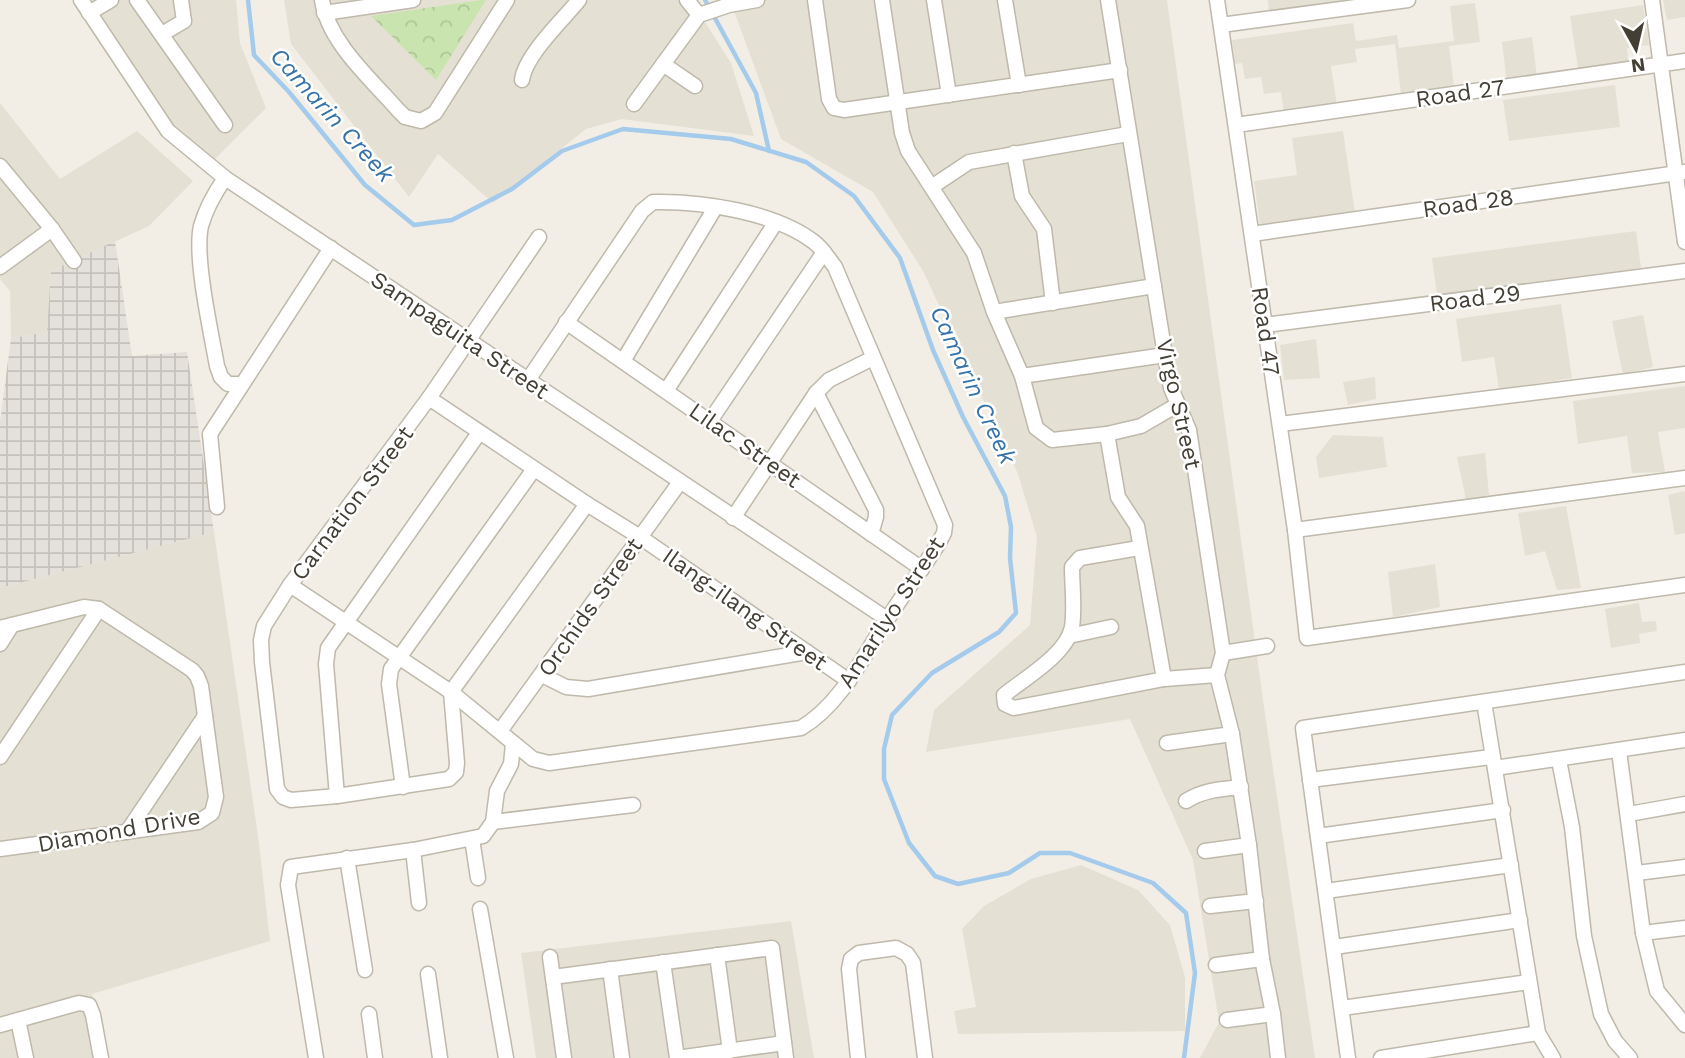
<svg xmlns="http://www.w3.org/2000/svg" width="1685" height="1058" viewBox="0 0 1685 1058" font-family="'Work Sans',sans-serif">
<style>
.residential{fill:#e5e0d4}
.industrial{fill:url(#industrial-grid)}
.forest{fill:url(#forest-crowns)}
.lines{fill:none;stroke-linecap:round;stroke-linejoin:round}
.stream{stroke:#a4cbeb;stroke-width:4.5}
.minor-casing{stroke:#bfb9ab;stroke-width:17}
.minor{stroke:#fff;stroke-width:14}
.labels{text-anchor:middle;stroke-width:5;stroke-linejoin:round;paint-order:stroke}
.street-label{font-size:23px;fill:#443f35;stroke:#fff}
.water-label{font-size:24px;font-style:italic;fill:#3573a9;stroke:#fff}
</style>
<defs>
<pattern id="industrial-grid" width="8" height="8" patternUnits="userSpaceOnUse" patternTransform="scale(1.75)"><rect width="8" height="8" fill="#e4e0da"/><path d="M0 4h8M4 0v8" fill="none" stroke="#c5c1bc"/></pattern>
<pattern id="forest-crowns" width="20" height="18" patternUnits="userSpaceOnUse" patternTransform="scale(1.75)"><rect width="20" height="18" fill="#cae4b0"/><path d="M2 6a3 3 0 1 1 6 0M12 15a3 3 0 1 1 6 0" fill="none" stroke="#afc598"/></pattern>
</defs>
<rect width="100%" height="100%" fill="#f2eee5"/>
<!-- residential -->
<g class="residential">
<path d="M91,0H236L240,43L266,108L215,159L168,121Z"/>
<path d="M284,0H691L731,63L754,136L622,119L586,129L493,203L438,154L409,197L291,44Z"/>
<path d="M730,0H1167L1263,700L1315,1058H1200L1219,1022L1193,860L1130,719L926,752L934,710L1030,625L1037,537L1018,474L923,271L873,192L781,139Z"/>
<path d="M1268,0H1365L1269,13Z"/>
<path d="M1663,0H1685V17L1667,20Z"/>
<path d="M1475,3L1480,42L1449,46L1454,87L1401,94L1395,44L1355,49L1357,62L1331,66L1337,105L1284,113L1281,92L1264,94L1261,77L1245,79L1242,63L1235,64L1232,40L1353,23L1356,41L1397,35L1399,48L1454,41L1450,6Z"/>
<path d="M1643,5L1649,45L1627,48L1629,67L1579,74L1570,16Z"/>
<path d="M1532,37L1537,77L1507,83L1502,42Z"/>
<path d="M1615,85L1620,127L1509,141L1503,100Z"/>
<path d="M0,103L60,179L137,131L193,181L149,226L51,271L48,332L11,338L10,291L0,279Z"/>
<path d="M1343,131L1355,213L1260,226L1254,181L1297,175L1292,138Z"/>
<path d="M1636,231L1641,268L1437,295L1432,258Z"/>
<path d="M1561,304L1572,378L1499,389L1494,357L1462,362L1456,319Z"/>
<path d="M1643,315L1653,367L1623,375L1612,321Z"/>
<path d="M1316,339L1320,378L1284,380L1280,345Z"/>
<path d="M1375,377L1376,399L1348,405L1343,382Z"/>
<path d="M1685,386V428L1658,432L1665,472L1632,473L1627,436L1578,444L1573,401Z"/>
<path d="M1333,435L1383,437L1387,467L1319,478L1316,457Z"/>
<path d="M1485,453L1489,495L1466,500L1457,457Z"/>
<path d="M1685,491V533L1675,535L1668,495Z"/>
<path d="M1566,506L1581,588L1557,590L1545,551L1525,556L1518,513Z"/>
<path d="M214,532L259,843L270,941L92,994L106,1058H0V588Z"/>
<path d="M1435,564L1440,607L1393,617L1388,572Z"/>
<path d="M1639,603L1642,622L1656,621L1657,631L1639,634L1640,643L1611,648L1605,609Z"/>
<path d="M1081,865L1138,890L1170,925L1185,977V1031L958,1034L954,1011L976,1007L962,929L984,906L1031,879Z"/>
<path d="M791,921L814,1058H536L521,953Z"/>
</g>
<!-- industrial -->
<path class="industrial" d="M115,241L132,356L187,352L214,532L0,588V422L11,338L47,332L51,271Z"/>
<!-- forest -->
<path class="forest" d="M481,0H486L436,80L371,16Z"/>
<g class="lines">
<!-- stream -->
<g class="stream">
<path d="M248,0L254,55L289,92L365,185L414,225L452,220L512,189L562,151L623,129L731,139L806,162L854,196L900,258L933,350L963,417L1005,496L1011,527L1010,558L1016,613L999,632L932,673L892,715L884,749V779L909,843L935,876L958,884L1009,873L1040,853H1070L1153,883L1186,913L1195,973L1184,1058"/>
<path d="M705,0L756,93L769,151"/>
</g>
<defs>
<g id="minor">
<path d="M81,0L168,131L225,178L887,619"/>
<path d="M137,0L225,125"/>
<path d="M322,0C328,42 371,79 398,110L405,117L421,121L435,113L507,0"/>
<path d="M687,0L699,15"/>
<path d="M815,0L829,99L834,108L844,110L1120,70"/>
<path d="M882,0L902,133L908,151L974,253L994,312L1022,376L1036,428L1052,440L1107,434L1141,426L1177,405"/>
<path d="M934,0L949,95"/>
<path d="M1005,0L1019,85"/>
<path d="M1108,0L1165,355L1171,388L1189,430L1223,653L1217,675L1232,734L1249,845L1262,959L1273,1014L1278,1058"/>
<path d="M1217,0L1295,530L1307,638L1685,585"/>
<path d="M1652,0L1685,242"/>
<path d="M89,13L111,0"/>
<path d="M324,13L413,0"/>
<path d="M1221,25L1408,0"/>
<path d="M162,34L184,21L181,0"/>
<path d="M663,64L695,86"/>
<path d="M522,80C525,55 563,20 579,0"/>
<path d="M634,104L699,15L729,5L757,0"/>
<path d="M1236,125L1685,61"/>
<path d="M1014,153L1022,196L1044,229L1053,303"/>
<path d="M0,166L52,229L74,261"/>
<path d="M225,178C214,194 206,208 201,226C194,257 211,332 217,366L221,377L228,384H241"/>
<path d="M933,186L969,162L1128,134"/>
<path d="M1252,234L1685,172"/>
<path d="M539,237L429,398L290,585L264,626L261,640L262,662L277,789L283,797L291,800L337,796L449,779L456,772L457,763L451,692L587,504"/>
<path d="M0,267L52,229"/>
<path d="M994,312L1154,286"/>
<path d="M566,322L922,569"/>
<path d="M1265,325L1685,271"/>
<path d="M623,361L715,208"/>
<path d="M1022,376L1165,355"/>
<path d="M666,391L776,222"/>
<path d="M816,393L876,510V517L871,534"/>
<path d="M429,398L587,504L640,537L849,681"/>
<path d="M710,421L824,252"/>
<path d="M1280,424L1685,374"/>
<path d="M1107,434L1118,497L1137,526L1164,679"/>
<path d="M217,507L210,434L331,248"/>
<path d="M733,518L816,393L829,380L873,358"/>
<path d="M1295,530L1685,478"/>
<path d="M1139,548L1080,558L1072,567C1072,586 1075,608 1072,627C1067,654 1025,678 1004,695L1005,704L1014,708L1164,679L1217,675"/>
<path d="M290,585L451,692L533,759L549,763L801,728C841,704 862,658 887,620C903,594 922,570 938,544L944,533L945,525L835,267C828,258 823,249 814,242C775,212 702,201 653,202L642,211L528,380"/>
<path d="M0,628L84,607L99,609L192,670L197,676L201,686L216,797L212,813L198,822L0,849"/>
<path d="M1069,636L1111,627"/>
<path d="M0,644L12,625"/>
<path d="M1223,653L1267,646"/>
<path d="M542,675L566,687L588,689L807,652"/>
<path d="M1484,702L1538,1033L1553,1058"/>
<path d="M500,731L680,482"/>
<path d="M1167,743L1232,734"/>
<path d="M1619,751L1643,933L1657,991L1685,1025"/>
<path d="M0,757L99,609"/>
<path d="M1559,760L1572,827L1584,936L1601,1014L1615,1041L1630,1058"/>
<path d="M1495,768L1685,740"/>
<path d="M1310,780L1491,757"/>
<path d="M403,787L389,684L391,669L534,469"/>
<path d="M337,796L326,664L328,648L479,433"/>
<path d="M1186,801C1203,790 1221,789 1241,787"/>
<path d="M1629,814L1685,804"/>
<path d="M493,822L633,805"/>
<path d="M127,832L205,716"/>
<path d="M1318,836L1503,810"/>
<path d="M472,839L478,878"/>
<path d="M413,850L419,903"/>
<path d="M1205,851L1249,845"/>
<path d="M347,858L365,970"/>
<path d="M1637,873L1685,867"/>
<path d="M1326,891L1511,865"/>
<path d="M1210,906L1256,901"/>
<path d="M480,909L506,1058"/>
<path d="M1643,933L1685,928"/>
<path d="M1334,947L1520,920"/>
<path d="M717,955L730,1051"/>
<path d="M550,957L564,1058"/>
<path d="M663,962L677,1058L784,1043"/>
<path d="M1216,965L1262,959"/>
<path d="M610,969L622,1058"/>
<path d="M428,974L440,1058"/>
<path d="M553,977L772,948L786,1058"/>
<path d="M1342,1008L1529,982"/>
<path d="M369,1014L375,1058"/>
<path d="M18,1020L26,1058"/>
<path d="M1227,1020L1273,1014"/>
<path d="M0,1025L79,1003L89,1005L93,1015L101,1058"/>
<path d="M316,1058L288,885L291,867L413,850L483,836L493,822L497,791L511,764L513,744"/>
<path d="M858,1058L849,969L851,959L859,953L896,948L907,954L913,963L925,1058"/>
<path d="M1348,1058L1303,728L1685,672"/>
<path d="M1381,1058L1538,1033"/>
</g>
</defs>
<!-- minor casing -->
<use href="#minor" class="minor-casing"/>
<!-- minor -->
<use href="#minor" class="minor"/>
</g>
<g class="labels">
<!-- street labels -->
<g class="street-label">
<text transform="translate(1460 93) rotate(-8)" y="8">Road 27</text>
<text transform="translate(1468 203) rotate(-8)" y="8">Road 28</text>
<text transform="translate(1475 298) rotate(-7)" y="8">Road 29</text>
<text transform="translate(1266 331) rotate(82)" y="8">Road 47</text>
<text transform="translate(460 335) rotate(34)" y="8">Sampaguita Street</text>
<text transform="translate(1179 404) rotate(77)" y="8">Virgo Street</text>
<text transform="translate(745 445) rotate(35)" y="8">Lilac Street</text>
<text transform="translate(352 503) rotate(-53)" y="8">Carnation Street</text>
<text transform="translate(590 607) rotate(-55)" y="8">Orchids Street</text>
<text transform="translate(745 609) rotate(35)" y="8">Ilang-ilang Street</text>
<text transform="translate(891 612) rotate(-57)" y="8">Amarilyo Street</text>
<text transform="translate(119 830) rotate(-10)" y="8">Diamond Drive</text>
</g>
<!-- water labels -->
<g class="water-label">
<text transform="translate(332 115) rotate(48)" y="8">Camarin Creek</text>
<text transform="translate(973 385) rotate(65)" y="8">Camarin Creek</text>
</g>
</g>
<!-- north arrow -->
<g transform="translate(1636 49) rotate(172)" stroke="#ffffff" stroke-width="5" paint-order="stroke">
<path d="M0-5L12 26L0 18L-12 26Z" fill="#443f35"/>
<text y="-10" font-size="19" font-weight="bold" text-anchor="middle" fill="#443f35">N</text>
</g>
</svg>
